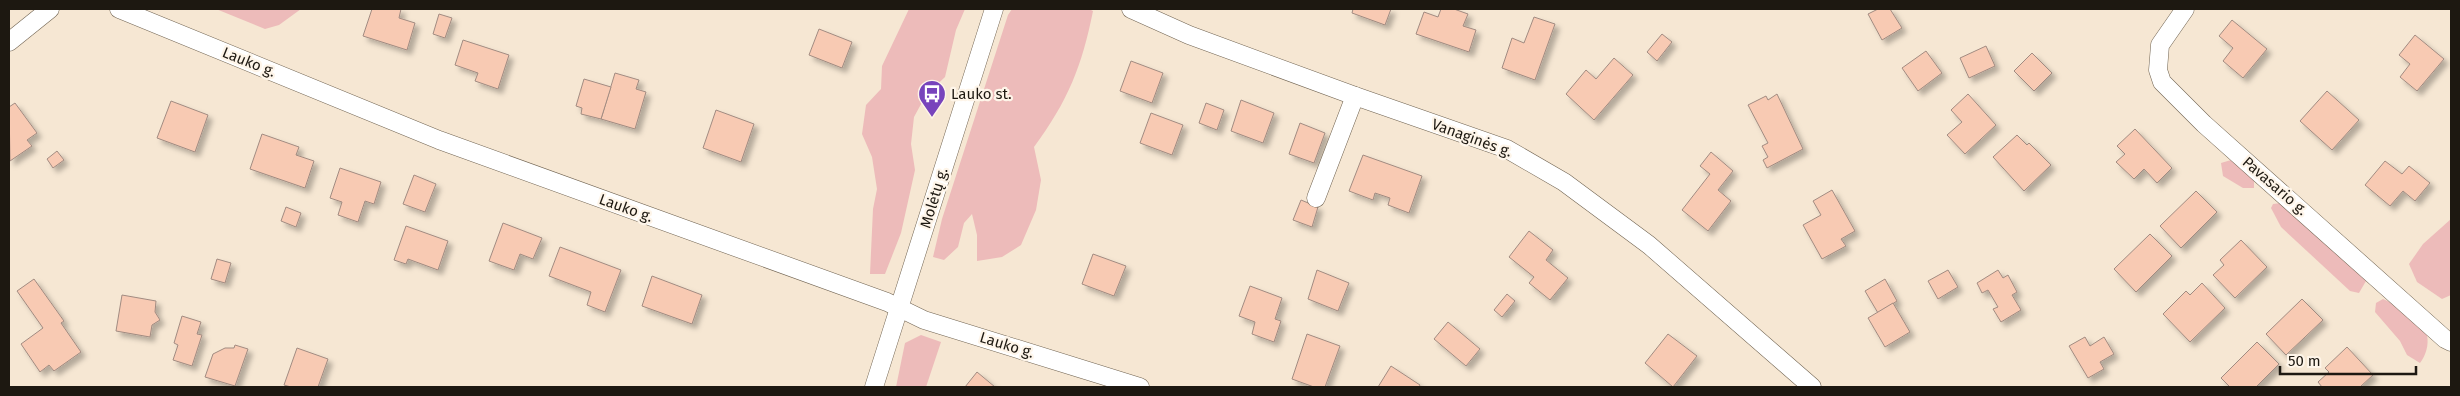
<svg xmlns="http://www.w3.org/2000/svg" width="2460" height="396" viewBox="0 0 2460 396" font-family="'Fira Sans',sans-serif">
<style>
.green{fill:#edbbba}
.building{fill:#f8cab3;stroke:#a18b81;filter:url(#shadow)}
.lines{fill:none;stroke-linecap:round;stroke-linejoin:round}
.minor-casing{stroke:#716452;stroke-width:19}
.minor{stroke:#fff;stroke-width:18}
.labels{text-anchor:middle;stroke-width:4.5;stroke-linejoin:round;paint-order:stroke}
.street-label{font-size:15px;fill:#1d1811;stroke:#fef5e9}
.poi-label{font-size:15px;fill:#1d1811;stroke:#fef5e9;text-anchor:start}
</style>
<defs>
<filter id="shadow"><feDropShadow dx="4.5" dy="4.5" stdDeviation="2.5" flood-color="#0004"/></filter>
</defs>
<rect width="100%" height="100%" fill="#f6e7d3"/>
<!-- green -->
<g class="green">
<path d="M216,9H301L279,25L265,29Z"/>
<path d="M909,9H965L956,30L945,77L926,95L914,117L911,144L915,170L901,233L885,274H870L873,209L877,189L872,157L862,134L866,105L881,89L882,66Z"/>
<path d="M1012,9H1089L1093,11C1082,66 1068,101 1034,147L1041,180L1036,210L1021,245L1002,257L977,261V235L972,214L964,223L958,247L944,260L933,257L942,219L1008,15Z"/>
<path d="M2231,160L2254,177V188H2243L2223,176L2221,163Z"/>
<path d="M2281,203L2360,272L2366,281L2359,293L2350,291L2281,227L2271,208L2273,204Z"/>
<path d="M2451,219V295L2442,299L2417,282L2409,264L2423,244Z"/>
<path d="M2383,299L2394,304L2427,335C2429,345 2426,355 2420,363L2407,355L2400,341L2375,312L2376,303Z"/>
<path d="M921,335L941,342L926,387H896L905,343Z"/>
</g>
<!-- building -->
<g class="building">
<path d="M372,9H401L399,18L415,23L407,50L363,36Z"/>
<path d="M1353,9H1391L1385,25L1352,13Z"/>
<path d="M1441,9H1454L1468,14L1463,26L1476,30L1469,52L1416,34L1424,12L1438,17Z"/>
<path d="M1878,9H1890L1902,28L1882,40L1868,14Z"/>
<path d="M439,14L452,18L445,38L433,34Z"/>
<path d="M1534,17L1555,24L1535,80L1502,68L1512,38L1524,43Z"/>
<path d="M2232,20L2267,49L2243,78L2223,61L2233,48L2219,36Z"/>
<path d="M819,29L852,42L842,68L809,55Z"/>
<path d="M1662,34L1672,42L1657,61L1647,52Z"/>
<path d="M2415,35L2444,59L2417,91L2400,77L2410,64L2399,55Z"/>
<path d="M463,40L509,55L498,89L475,81L478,73L455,65Z"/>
<path d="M1986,46L1995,66L1969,78L1960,58Z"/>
<path d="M1926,51L1942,73L1918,91L1902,68Z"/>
<path d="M2032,53L2052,73L2034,91L2014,71Z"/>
<path d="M1614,58L1633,75L1594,120L1566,94L1586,70L1596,79Z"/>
<path d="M1131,61L1163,73L1152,103L1120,91Z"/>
<path d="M615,73L639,80L636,89L646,92L635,129L601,119Z"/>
<path d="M584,79L611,87L601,119L581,114L582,108L576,106Z"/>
<path d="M2327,91L2359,120L2332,150L2300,121Z"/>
<path d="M1777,94L1803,149L1767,168L1763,160L1768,157L1762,146L1768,143L1748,105L1766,96L1768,100Z"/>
<path d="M1968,94L1996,125L1965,154L1947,135L1962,122L1951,110Z"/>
<path d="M1241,100L1274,113L1263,143L1231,131Z"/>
<path d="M171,101L208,115L195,152L157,138Z"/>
<path d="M15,103L37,133L27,140L32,146L10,161L9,107Z"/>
<path d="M1206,103L1224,110L1217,130L1199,123Z"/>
<path d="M716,110L754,124L741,162L703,148Z"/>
<path d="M1151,113L1183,125L1172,155L1140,143Z"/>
<path d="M1300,123L1325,133L1314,163L1289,154Z"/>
<path d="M2135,129L2172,168L2157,183L2144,169L2134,179L2116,162L2125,154L2117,146Z"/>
<path d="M262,134L299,147L296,155L314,161L305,188L250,169Z"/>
<path d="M2017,135L2027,145L2029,143L2051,165L2024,191L1993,157Z"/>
<path d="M57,151L64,160L53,168L47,159Z"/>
<path d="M1711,152L1733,171L1718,190L1731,201L1708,231L1682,210L1710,174L1700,166Z"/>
<path d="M1363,155L1422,176L1409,213L1388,205L1390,198L1375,193L1373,200L1349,191Z"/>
<path d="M2385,161L2402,174L2409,166L2430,183L2415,201L2403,191L2390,206L2365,185Z"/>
<path d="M340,168L381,182L374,204L365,201L358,222L338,215L342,202L330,198Z"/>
<path d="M414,175L436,184L425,212L403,204Z"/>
<path d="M1832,190L1855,231L1841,239L1846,246L1822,259L1803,225L1821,215L1813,201Z"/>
<path d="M2196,191L2217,212L2181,248L2160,226Z"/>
<path d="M1301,200L1318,207L1312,227L1293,220Z"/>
<path d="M286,207L301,213L296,227L281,221Z"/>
<path d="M503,223L542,238L533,259L520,254L514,270L489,261Z"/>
<path d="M406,226L448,241L438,270L408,259L406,264L394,260Z"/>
<path d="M1529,231L1553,250L1546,260L1568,278L1550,300L1529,283L1534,277L1509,257Z"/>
<path d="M2150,234L2172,256L2136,292L2114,269Z"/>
<path d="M2241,240L2267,267L2235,298L2213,275L2224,265L2220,260Z"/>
<path d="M560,247L621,270L605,312L587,305L591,292L549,276Z"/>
<path d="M1093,254L1126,266L1114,296L1082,284Z"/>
<path d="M217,259L231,263L225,283L211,279Z"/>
<path d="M1317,270L1349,283L1338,311L1308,299Z"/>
<path d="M1948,270L1958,287L1938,299L1928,281Z"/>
<path d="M1998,270L2003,278L2008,275L2017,292L2012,295L2021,310L2001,322L1993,309L1998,307L1988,290L1982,293L1977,283Z"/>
<path d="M652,276L702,295L692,324L642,306Z"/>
<path d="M34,279L64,321L61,323L81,352L54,371L49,365L40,372L21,344L43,328L17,291Z"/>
<path d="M1885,279L1897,301L1878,313L1865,291Z"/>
<path d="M2202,283L2225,308L2190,342L2163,314L2186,291L2190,295Z"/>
<path d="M1250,286L1282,298L1275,319L1281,321L1274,342L1252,334L1255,322L1239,316Z"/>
<path d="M1507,294L1515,301L1502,317L1494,310Z"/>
<path d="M122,295L156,301L155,312L160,320L152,325L150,337L116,331Z"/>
<path d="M2302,299L2323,320L2286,355L2266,334Z"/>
<path d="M1893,303L1910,332L1885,347L1868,318Z"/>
<path d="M182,316L201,322L197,334L202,335L192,366L173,360L178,345L174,343Z"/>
<path d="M1448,322L1480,349L1466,366L1434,339Z"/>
<path d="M1307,334L1340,346L1325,387H1314L1292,379Z"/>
<path d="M1668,334L1697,356L1673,387L1645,363Z"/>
<path d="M2085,337L2090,346L2104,337L2114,354L2100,362L2104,369L2088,378L2069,346Z"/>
<path d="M2257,342L2279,364L2256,387H2230L2221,378Z"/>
<path d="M235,345L248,349L235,386L205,377L213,354L225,348H234Z"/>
<path d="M2347,347L2373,375L2360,387H2322L2318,382L2329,372L2325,368Z"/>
<path d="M297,348L328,359L318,387H291L284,385Z"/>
<path d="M1391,366L1420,385L1419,387H1378Z"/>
<path d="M977,372L995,387H965Z"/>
</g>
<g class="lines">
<defs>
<g id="minor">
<path d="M119,9L439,140L887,302L924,320L1140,387"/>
<path d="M1131,9L1189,35L1355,96L1507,149L1564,182L1649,245L1812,387"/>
<path d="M2185,9L2160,45L2158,70L2162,82L2204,124L2445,339L2451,342"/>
<path d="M9,42L50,9"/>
<path d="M1316,198L1355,96"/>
<path d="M874,387L994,9"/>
</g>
</defs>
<!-- minor casing -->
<use href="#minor" class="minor-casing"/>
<!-- minor -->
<use href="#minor" class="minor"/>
</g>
<!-- icons -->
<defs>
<symbol id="bus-pin" viewBox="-11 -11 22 30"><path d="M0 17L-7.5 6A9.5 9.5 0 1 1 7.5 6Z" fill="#7844bc" stroke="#fef5e9"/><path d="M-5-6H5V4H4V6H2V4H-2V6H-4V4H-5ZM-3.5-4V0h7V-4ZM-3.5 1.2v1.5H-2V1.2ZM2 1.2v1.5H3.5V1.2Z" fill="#fff"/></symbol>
</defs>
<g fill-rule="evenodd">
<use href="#bus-pin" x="916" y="78" width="32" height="43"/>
</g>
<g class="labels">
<!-- street labels -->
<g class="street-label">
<text transform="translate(249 62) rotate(22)" y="5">Lauko g.</text>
<text transform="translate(1472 138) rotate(20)" y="5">Vanaginės g.</text>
<text transform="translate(2275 186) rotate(41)" y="5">Pavasario g.</text>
<text transform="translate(934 198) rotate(-73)" y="5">Molėtų g.</text>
<text transform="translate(626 208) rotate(20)" y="5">Lauko g.</text>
<text transform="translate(1007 345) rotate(17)" y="5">Lauko g.</text>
</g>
<!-- poi labels -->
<g class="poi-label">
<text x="951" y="99">Lauko st.</text>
</g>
</g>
<!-- border -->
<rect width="2460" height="396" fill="none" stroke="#1d1811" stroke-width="20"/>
<!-- scale -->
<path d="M2280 366v8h136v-8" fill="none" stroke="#1d1811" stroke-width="2.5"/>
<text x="2288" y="366" font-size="15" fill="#1d1811" stroke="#fef5e9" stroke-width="4" paint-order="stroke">50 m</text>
</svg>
